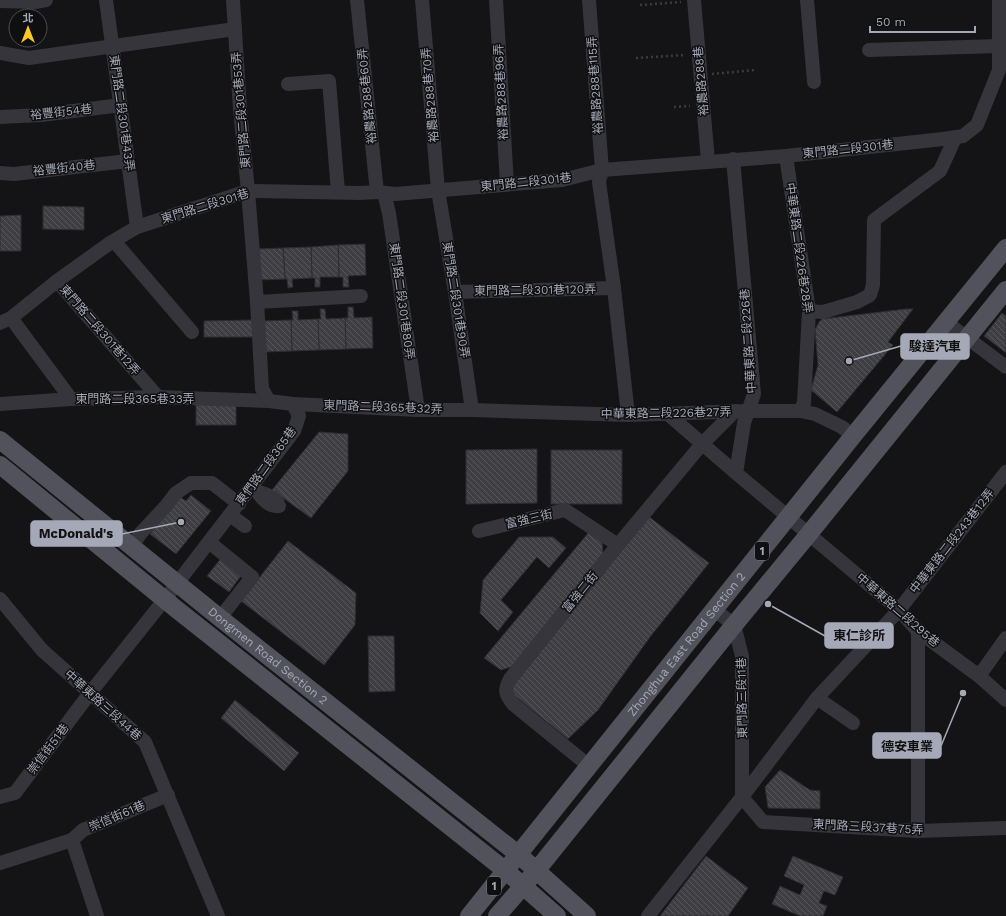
<svg xmlns="http://www.w3.org/2000/svg" width="1006" height="916" viewBox="0 0 1006 916" font-family="'Work Sans','Noto Sans TC',sans-serif">
<style>
.building{fill:url(#building-back-hatch);stroke:#2e2e32}
.lines{fill:none;stroke-linecap:round;stroke-linejoin:round}
.path{stroke:#3b3c42;stroke-width:2.5;stroke-dasharray:2 3;stroke-linecap:butt}
.minor{stroke:#35353b;stroke-width:14}
.major{stroke:#51525b;stroke-width:18}
.labels{text-anchor:middle;stroke-width:3;stroke-linejoin:round;paint-order:stroke}
.shield{fill:#0f0f11;stroke:#787b85;stroke-width:1}
.shield-label{font-size:11px;font-weight:bold;fill:#a5a9b7}
.street-label{font-size:12px;fill:#a5a9b7;stroke:#0f0f11}
.leader{fill:none;stroke:#a5a9b7;stroke-width:1.5}
.callout-dot{fill:#a5a9b7;stroke:#0f0f11;stroke-width:1.5}
.callout{fill:#a5a9b7;stroke:#a5a9b7;stroke-width:1.5}
.callout-label{font-size:13px;text-anchor:middle;font-weight:bold;fill:#111}
</style>
<defs>
<pattern id="building-back-hatch" width="6" height="6" patternUnits="userSpaceOnUse"><rect width="6" height="6" fill="#3e3e43"/><path d="M-1 5l2 2M0 0l6 6M5-1l2 2" fill="none" stroke="#57575c"/></pattern>
</defs>
<rect width="100%" height="100%" fill="#141416"/>
<!-- building -->
<g class="building">
<path d="M43,206L84,207V230L43,229Z"/>
<path d="M21,215V251H0V216Z"/>
<path d="M365,244L366,275L348,276L349,287H343V277H339L338,245Z"/>
<path d="M338,245L339,277H320V287H315V278H312L311,247Z"/>
<path d="M311,247L312,278L292,279L293,287L288,288L287,279H285L283,248Z"/>
<path d="M283,248L285,279L258,280L256,249Z"/>
<path d="M348,307H353L354,318L372,317L373,348L346,349L345,318H348Z"/>
<path d="M320,309H325L326,319L345,318L346,349L319,350L318,319H321Z"/>
<path d="M906,309H913L888,342L893,345L837,412L811,390L818,365L815,330L819,322L822,319Z"/>
<path d="M292,311H298V320L318,319L319,350L292,351L291,320H293Z"/>
<path d="M1002,313L1006,316V353L984,336Z"/>
<path d="M253,320V337H204V321Z"/>
<path d="M291,320L292,351L264,352L263,321Z"/>
<rect x="196" y="404" width="40" height="21"/>
<path d="M319,432L348,434V471L311,518L272,490Z"/>
<path d="M537,449V503L466,504V450Z"/>
<rect x="551" y="450" width="71" height="54"/>
<path d="M191,495L211,511L176,554L150,534L180,497L186,501Z"/>
<path d="M648,516L709,563L650,637L598,710L568,739L509,691Z"/>
<path d="M589,532L602,542L603,554L514,666L501,670L484,658Z"/>
<path d="M519,537H553L566,548L549,568L537,557L501,600L513,612L498,631L480,613L483,580Z"/>
<path d="M288,541L356,593L355,625L324,665L241,601Z"/>
<path d="M222,557L243,573L229,592L207,576Z"/>
<path d="M368,636H394L395,691L369,692Z"/>
<path d="M235,700L299,753L284,771L221,718Z"/>
<path d="M780,770L810,790L820,791V809L768,808L765,787Z"/>
<path d="M706,856L748,888L728,916H660Z"/>
<path d="M793,856L843,877L835,895L824,891L819,903L827,906L823,916H800L772,904L780,886L800,895L804,885L784,876Z"/>
</g>
<g class="lines">
<!-- path -->
<g class="path">
<path d="M640,5L681,2"/>
<path d="M636,58L685,55"/>
<path d="M712,74L755,70"/>
<path d="M674,107L690,106"/>
</g>
<!-- minor -->
<g class="minor">
<path d="M106,0L137,227"/>
<path d="M357,0L377,192"/>
<path d="M422,0L438,190L455,292L472,410"/>
<path d="M496,0L507,184"/>
<path d="M589,0L602,170L599,182L614,288L628,415"/>
<path d="M694,0L708,161"/>
<path d="M807,0L814,82"/>
<path d="M0,1L35,2L46,0"/>
<path d="M869,50L999,46"/>
<path d="M0,53L29,58L235,29"/>
<path d="M288,84L329,81L338,192"/>
<path d="M0,117L41,115L121,105"/>
<path d="M786,156L809,311L804,403L800,411"/>
<path d="M733,159L754,394L744,423L736,473L899,610L918,631L979,676L1006,700"/>
<path d="M0,173L14,174L128,161"/>
<path d="M384,193L389,213L418,410"/>
<path d="M114,241L192,332"/>
<path d="M57,281L158,397"/>
<path d="M455,292L614,288"/>
<path d="M257,302L361,296"/>
<path d="M809,311L823,312L857,302L870,295L873,285L874,220L940,171L955,138"/>
<path d="M11,318L71,399"/>
<path d="M946,322L1006,367"/>
<path d="M0,323L11,318L57,281L110,243L137,227L248,191L360,193L377,192L395,194L562,180L602,170L786,156L943,139L963,136L977,125L999,70V0"/>
<path d="M0,404L71,399L158,397L269,401"/>
<path d="M293,404L418,410H472L628,415L748,411H800L815,414L842,427L853,436"/>
<path d="M669,415L736,473"/>
<path d="M252,487C261,494 266,508 279,506C276,497 267,494 258,492"/>
<path d="M230,515L245,526"/>
<path d="M479,531L565,510L618,545"/>
<path d="M209,542L252,577L220,618"/>
<path d="M132,546L140,534L166,506L176,493L191,483H212L239,504"/>
<path d="M0,599L42,650L145,742L218,916"/>
<path d="M715,610L734,625L742,656V797"/>
<path d="M979,676L1006,638"/>
<path d="M817,698L853,723"/>
<path d="M589,766L513,704C505,694 504,690 510,679L618,545L702,444L735,411"/>
<path d="M0,797L15,793L90,693L165,599L294,431L299,416L293,404L269,401L262,389L257,302L248,191L240,109L233,0"/>
<path d="M742,797L763,822L918,831L1006,828"/>
<path d="M918,831V631"/>
<path d="M72,840L97,916"/>
<path d="M0,863L72,840L83,830L168,795"/>
<path d="M648,916L742,797L817,698L899,610L1006,472"/>
</g>
<!-- major -->
<g class="major">
<path id="s1" d="M0,440L220,618L519,855L587,916"/>
<path d="M0,465L175,608L506,871L557,916"/>
<path id="s2" d="M469,916L853,436L1006,248"/>
<path d="M497,916L536,871L734,625L808,535L1006,290"/>
</g>
</g>
<g class="labels">
<!-- shield labels -->
<g class="shield">
<rect x="755" y="542" width="14" height="18" rx="3"/>
<rect x="487" y="877" width="14" height="18" rx="3"/>
</g>
<g class="shield-label">
<text x="762" y="555">1</text>
<text x="494" y="890">1</text>
</g>
<!-- street labels -->
<g class="street-label">
<text transform="translate(701 81) rotate(-95)" y="4">裕農路288巷</text>
<text transform="translate(595 85) rotate(-94)" y="4">裕農路288巷115弄</text>
<text transform="translate(501 92) rotate(-93)" y="4">裕農路288巷96弄</text>
<text transform="translate(430 95) rotate(-95)" y="4">裕農路288巷70弄</text>
<text transform="translate(367 96) rotate(-96)" y="4">裕農路288巷60弄</text>
<text transform="translate(241 110) rotate(-95)" y="4">東門路二段301巷53弄</text>
<text transform="translate(61 112) rotate(-6)" y="4">裕豐街54巷</text>
<text transform="translate(122 113) rotate(82)" y="4">東門路二段301巷43弄</text>
<text transform="translate(848 149) rotate(-6)" y="4">東門路二段301巷</text>
<text transform="translate(64 168) rotate(-6)" y="4">裕豐街40巷</text>
<text transform="translate(526 182) rotate(-6)" y="4">東門路二段301巷</text>
<text transform="translate(205 206) rotate(-17)" y="4">東門路二段301巷</text>
<text transform="translate(799 248) rotate(82)" y="4">中華東路二段226巷28弄</text>
<text transform="translate(535 290) rotate(-1)" y="4">東門路二段301巷120弄</text>
<text transform="translate(456 300) rotate(81)" y="4">東門路二段301巷90弄</text>
<text transform="translate(402 301) rotate(82)" y="4">東門路二段301巷80弄</text>
<text transform="translate(100 330) rotate(49)" y="4">東門路二段301巷12弄</text>
<text transform="translate(748 341) rotate(-94)" y="4">中華東路二段226巷</text>
<text x="135" y="403">東門路二段365巷33弄</text>
<text transform="translate(383 407) rotate(2)" y="4">東門路二段365巷32弄</text>
<text transform="translate(666 413) rotate(-1)" y="4">中華東路二段226巷27弄</text>
<text transform="translate(266 466) rotate(-54)" y="4">東們路二段365巷</text>
<text transform="translate(529 519) rotate(-13)" y="4">富強三街</text>
<text transform="translate(952 541) rotate(-52)" y="4">中華東路二段243巷12弄</text>
<text transform="translate(580 592) rotate(-51)" y="4">富強二街</text>
<text transform="translate(898 610) rotate(41)" y="4">中華東路二段295巷</text>
<text dy="4" stroke="none"><textPath href="#s2" startOffset="348">Zhonghua East Road Section 2</textPath></text>
<text dy="4" stroke="none"><textPath href="#s1" startOffset="344">Dongmen Road Section 2</textPath></text>
<text transform="translate(742 698) rotate(-91)" y="4">東門路三段11巷</text>
<text transform="translate(103 705) rotate(42)" y="4">中華東路三段44巷</text>
<text transform="translate(48 749) rotate(-53)" y="4">崇信街51巷</text>
<text transform="translate(117 816) rotate(-23)" y="4">崇信街61巷</text>
<text transform="translate(868 827) rotate(3)" y="4">東門路三段37巷75弄</text>
</g>
</g>
<!-- callouts -->
<path class="leader" d="M849 361L901 346M181 522L122 534M768 604L825 636M963 693L941 746"/>
<g class="callout-dot">
<circle cx="849" cy="361" r="4"/>
<circle cx="181" cy="522" r="4"/>
<circle cx="768" cy="604" r="4"/>
<circle cx="963" cy="693" r="4"/>
</g>
<g class="callout">
<rect x="901" y="334" width="68" height="25" rx="4"/>
<rect x="31" y="521" width="91" height="25" rx="4"/>
<rect x="825" y="623" width="68" height="25" rx="4"/>
<rect x="873" y="733" width="68" height="25" rx="4"/>
</g>
<g class="callout-label">
<text x="935" y="351">駿達汽車</text>
<text x="76" y="538">McDonald's</text>
<text x="859" y="640">東仁診所</text>
<text x="907" y="751">德安車業</text>
</g>
<!-- north arrow -->
<g transform="translate(28 28)"><circle r="19" fill="#0f0f11" stroke="#4b4d53"/>
<path d="M0-3L7 15L0 10L-7 15Z" fill="#fec724"/>
<text y="-6" font-size="11" font-weight="bold" text-anchor="middle" fill="#a5a9b7">北</text>
</g>
<!-- scale -->
<path d="M870 26v6h105v-6" fill="none" stroke="#a5a9b7" stroke-width="2"/>
<text x="876" y="26" font-size="12" fill="#a5a9b7" stroke="#0f0f11" stroke-width="3" paint-order="stroke">50 m</text>
</svg>
